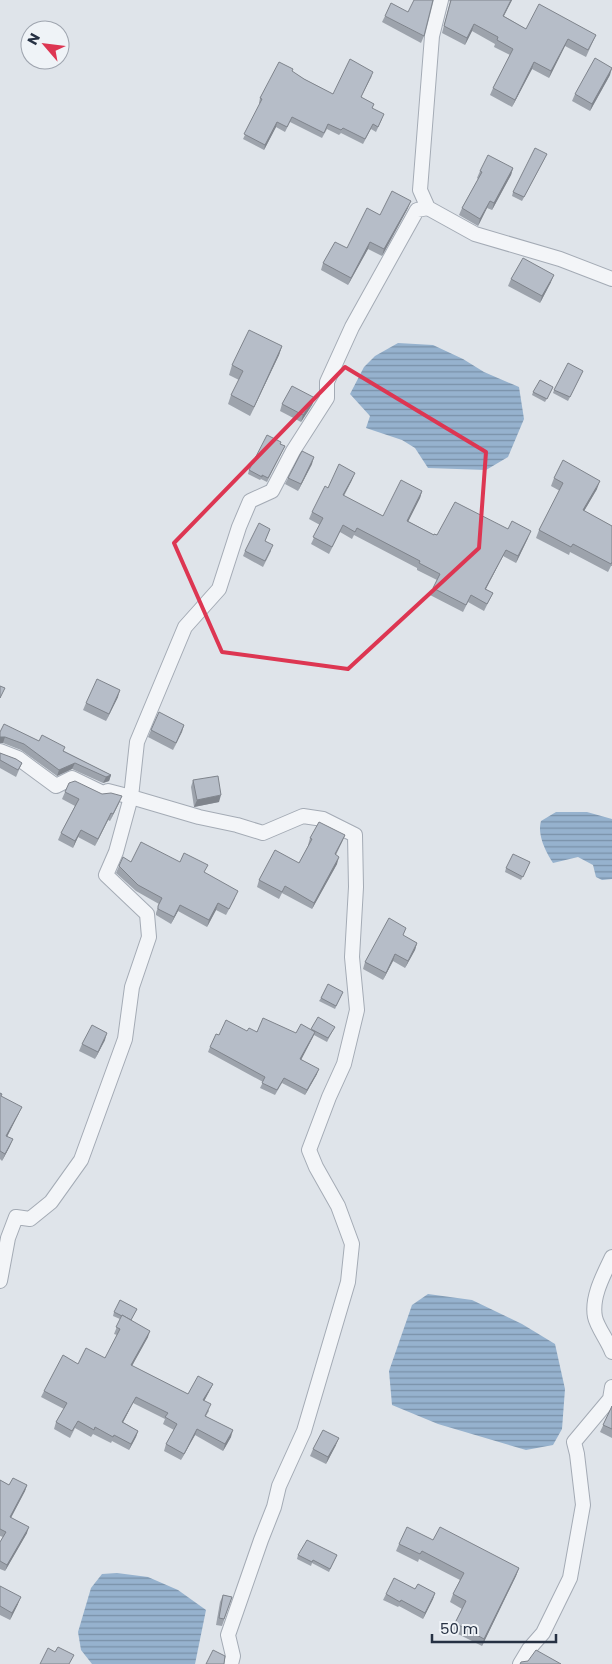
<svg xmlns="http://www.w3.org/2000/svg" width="612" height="1664" viewBox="0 0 612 1664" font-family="Poppins,sans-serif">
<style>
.water{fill:url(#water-rules)}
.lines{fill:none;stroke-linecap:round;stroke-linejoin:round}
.minor-casing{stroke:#a4abb5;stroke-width:16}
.minor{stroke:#f3f5f8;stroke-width:14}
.wall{fill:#9da3ac}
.shaded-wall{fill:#7f848c}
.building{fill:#b6bdc8;stroke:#7f848c}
.marked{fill:none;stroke:#dd3652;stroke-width:4;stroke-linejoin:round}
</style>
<defs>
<pattern id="water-rules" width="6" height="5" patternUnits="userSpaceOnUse" patternTransform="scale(1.25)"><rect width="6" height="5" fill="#96b2ce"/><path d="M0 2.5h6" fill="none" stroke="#7a91a9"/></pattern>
</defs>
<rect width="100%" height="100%" fill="#dfe4ea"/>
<!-- water -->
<g class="water">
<path d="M398,343L433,345L463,359L484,372L519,387L524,419L508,457L486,470L428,468L415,448L402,440L366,428L370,416L350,394L364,367L375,356Z"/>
<path d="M556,812H587L612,819V879L602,880L596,877L593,865L578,857L553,863C546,852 537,835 541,821Z"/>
<path d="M428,1294L472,1300L522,1324L555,1344L565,1389L562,1429L553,1445L526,1450L438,1424L392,1405L389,1371L412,1305Z"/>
<path d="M117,1573L148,1577L178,1590L206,1610L195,1664H92L81,1650L78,1632L91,1588L102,1574Z"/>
</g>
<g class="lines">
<defs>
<g id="minor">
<path d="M441,0L432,36L420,190L428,208L475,234L560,259L612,279"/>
<path d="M0,751L18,758L56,786L72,778L103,793L108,791L131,797"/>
<path d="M612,1257C604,1274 591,1297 595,1317C597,1327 608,1341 612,1352"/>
<path d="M0,1281L8,1238L16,1217L30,1219L51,1202L81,1160L125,1039L132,987L149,937L147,914L106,875L116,852L131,797"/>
<path d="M231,1664L233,1656L228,1635L261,1540L274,1507L279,1486L304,1431L348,1282L352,1244L338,1206L316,1167L309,1150L329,1097L344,1064L357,1010L352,957L356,887L355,835L323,819L303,816L263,833L237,825L199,817L131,797L137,742L185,627L219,589L239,527L250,501L272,491L293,451L327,398V382L352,327L417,210L428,208"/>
<path d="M520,1664L529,1649L543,1633L570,1578L583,1505L577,1454L574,1442L610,1399L612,1387"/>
</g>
</defs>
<!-- minor casing -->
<use href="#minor" class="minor-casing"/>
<!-- minor -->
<use href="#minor" class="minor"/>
</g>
<!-- wall -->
<g class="wall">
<path d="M449,0H512L504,16L526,29L596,35L586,57L565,46L549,78L532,69L512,107L490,95L493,88L510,55L494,47L495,44L472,31L465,45L442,33L450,2Z"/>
<path d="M385,16L424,36L421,43L382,22Z"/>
<path d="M292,72L304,79L333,94L372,76L361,97L374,104L372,108L382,119L376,132L371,129L363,144L341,133L339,135L327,129L322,138L290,122L285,132L276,127L264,150L243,139L260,104L259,103L260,98Z"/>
<path d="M610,75L590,111L572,101L575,94Z"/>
<path d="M545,158L522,201L512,196L513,192Z"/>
<path d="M513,168L511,175L492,210L487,208L478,226L459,215L462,208L478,179L477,178L480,171Z"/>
<path d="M408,208L382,256L368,249L348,285L321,270L323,263L347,248L380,215Z"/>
<path d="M511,279L551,282L540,303L508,286Z"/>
<path d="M282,346L279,355L250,416L228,404L231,395L239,380L229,375L232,365Z"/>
<path d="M583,371L568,401L553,393L554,390Z"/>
<path d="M553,387L545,402L532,395L533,392Z"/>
<path d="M315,398L312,405L301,422L280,411L282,404Z"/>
<path d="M280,444L285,446L267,482L261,479L260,480L248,474L249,470Z"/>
<path d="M312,464L298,491L285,484L288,478Z"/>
<path d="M554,478L597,489L584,511L612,526V566H611L608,572L570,552L569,555L536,538L539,530L560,491L551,486Z"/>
<path d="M352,480L344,496L383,516L422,491L420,498L408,521L434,535L508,529L528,538L516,563L503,556L486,589L493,593L484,611L468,602L463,612L430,595L437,580L417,570V568L354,535L352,539L340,532L329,554L311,544L320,525L309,519L312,512L328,488Z"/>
<path d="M270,529L265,541L271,551L263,567L243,556L245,551Z"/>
<path d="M118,697L106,721L83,710L86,703Z"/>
<path d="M184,725L173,750L148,737L151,730Z"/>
<path d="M0,732L39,741L64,751L111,775L109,781L103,783L72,769L57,776L21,750L3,743Z"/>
<path d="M0,753L22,763L16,777L0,768Z"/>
<path d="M193,780L219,802L194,807L191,787Z"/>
<path d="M65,792L119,803L110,821L108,820L95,846L78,837L73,848L58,840L61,833L75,806L62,799Z"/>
<path d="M345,835L342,842L336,855L337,864L312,909L282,893L279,899L257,887L259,880L299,863L308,846V845L310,838Z"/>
<path d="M131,862H180L205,873L235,898L226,915L216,910L207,927L178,911L171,924L156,915V913L159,904L136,891L116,873L119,866Z"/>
<path d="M530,862L521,880L505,872L506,868Z"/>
<path d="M403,936L417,943L415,950L405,968L393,961L383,980L363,969L365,962Z"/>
<path d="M343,992L335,1009L319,1001L321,998Z"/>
<path d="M311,1030H333L327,1042L314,1035L301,1059L317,1074L305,1095L282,1083L275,1095L260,1088L263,1082L208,1052L210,1047L219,1035L247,1031L296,1033Z"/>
<path d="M105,1040L95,1059L79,1051L82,1044Z"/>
<path d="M0,1093L1,1096L19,1113L7,1136L10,1146L2,1161L0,1159Z"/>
<path d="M137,1309L131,1320L148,1337L132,1366L188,1394L213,1384L210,1390L204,1401L209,1411L206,1416L231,1437L223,1451L195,1435L181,1460L164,1451L166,1444L174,1430L163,1424L165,1419L133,1403L123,1422L138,1431L136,1437L129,1450L112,1441L111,1443L93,1434L91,1437L75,1428L70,1438L54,1429L56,1422L64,1409L41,1397L44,1391L78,1364L105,1358L117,1335L114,1334L120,1319L113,1316L114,1312Z"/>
<path d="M612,1406V1438L600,1432Z"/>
<path d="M336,1445L326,1464L310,1456L313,1449Z"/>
<path d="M0,1480L9,1485H27L25,1491L11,1518L27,1533L5,1571L0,1569V1542L3,1537L0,1536Z"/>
<path d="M433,1540L519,1568L516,1576L482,1646L452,1631L455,1623L462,1609L450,1602L453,1594L460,1580L419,1559L418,1562L396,1551L399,1544Z"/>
<path d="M298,1555H337L329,1572L312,1563L311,1566L297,1559Z"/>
<path d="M0,1587L18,1604L10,1620L0,1615Z"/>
<path d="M415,1589L435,1593L433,1599L423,1619L399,1606L398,1607L383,1600L386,1594Z"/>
<path d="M223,1595L232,1597L222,1626L216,1625L220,1602Z"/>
</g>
<!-- shaded-wall -->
<g class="shaded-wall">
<path d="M511,0H512L500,23L503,16Z"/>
<path d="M474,24L472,31L465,45L467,38Z"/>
<path d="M568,39L565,46L549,78L551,71Z"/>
<path d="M534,62L532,69L512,107L515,100Z"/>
<path d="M612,68L610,75L590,111L592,104Z"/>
<path d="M277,122L276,127L264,150L265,145Z"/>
<path d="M513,168L511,175L492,210L494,203Z"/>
<path d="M411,201L408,208L382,256L384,249Z"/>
<path d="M490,201L487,208L478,226L480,219Z"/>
<path d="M370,242L368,249L348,285L351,278Z"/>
<path d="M554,275L551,282L540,303L542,296Z"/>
<path d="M282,346L279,355L250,416L254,407Z"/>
<path d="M315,398L312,405L301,422L303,415Z"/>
<path d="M314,457L312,464L298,491L301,484Z"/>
<path d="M355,473L352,480L340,502L343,495Z"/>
<path d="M600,481L597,489L580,518L583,510Z"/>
<path d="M422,491L420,498L405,528L407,521Z"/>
<path d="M531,531L528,538L516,563L518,556Z"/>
<path d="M506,550L503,556L482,596L485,589Z"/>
<path d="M120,690L118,697L106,721L109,714Z"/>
<path d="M184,725L182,732L173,750L176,743Z"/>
<path d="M0,737H5L3,743H0Z"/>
<path d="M75,763L72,769L57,776L59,770Z"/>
<path d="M111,775L109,781L103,783L106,777Z"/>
<path d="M221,795L219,802L194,807L197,800Z"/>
<path d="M122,796L119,803L110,821L113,814Z"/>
<path d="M111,813L108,820L95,846L98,839Z"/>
<path d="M81,830L78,837L73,848L75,841Z"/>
<path d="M345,835L342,842L332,861L335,854Z"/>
<path d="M339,857L337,864L312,909L314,903Z"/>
<path d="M218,903L216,910L207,927L209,920Z"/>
<path d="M180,905L178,911L171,924L174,917Z"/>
<path d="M417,943L415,950L405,968L408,961Z"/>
<path d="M395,954L393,961L383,980L386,973Z"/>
<path d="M315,1032L313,1037L299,1064L300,1059Z"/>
<path d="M107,1033L105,1040L95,1059L98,1052Z"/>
<path d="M319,1069L317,1074L305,1095L307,1090Z"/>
<path d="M22,1107L4,1143L6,1136Z"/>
<path d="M13,1139L10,1146L2,1161L5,1154Z"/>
<path d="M150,1331L148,1337L129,1371L131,1365Z"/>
<path d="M213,1384L210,1390L201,1407L203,1400Z"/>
<path d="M136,1397L133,1403L120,1428L122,1422Z"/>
<path d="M197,1429L195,1435L181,1460L184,1454Z"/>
<path d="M233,1430L231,1437L223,1451L225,1444Z"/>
<path d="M138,1431L136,1437L129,1450L131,1444Z"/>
<path d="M339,1438L336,1445L326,1464L328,1457Z"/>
<path d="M27,1485L25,1491L8,1523L10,1517Z"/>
<path d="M29,1527L27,1533L5,1571L7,1565Z"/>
<path d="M519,1568L516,1576L482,1646L484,1639Z"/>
<path d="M435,1593L433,1599L423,1619L425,1613Z"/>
<path d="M21,1597L18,1604L10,1620L12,1613Z"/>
</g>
<!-- building -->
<g class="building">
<path d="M414,0H433L424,36L385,16L391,3L408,12Z"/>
<path d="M451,0H511L503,16L526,29L539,4L596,35L588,50L568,39L551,71L534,62L515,100L493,88L513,49L497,40L498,37L474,24L467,38L444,26Z"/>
<path d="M595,58L612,68L592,104L575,94Z"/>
<path d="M350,59L373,72L361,97L374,104L372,108L384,114L378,127L373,124L365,139L343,128L341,130L328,124L324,133L292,117L287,127L277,122L265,145L244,134L262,99L260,98L279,62L293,69L292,71L304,79L333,94Z"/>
<path d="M535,148L547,154L524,197L513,192Z"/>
<path d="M488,155L513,168L494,203L490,201L480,219L462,208L482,172L480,171Z"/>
<path d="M392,191L411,201L384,249L370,242L351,278L323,263L335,242L347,248L367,208L380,215Z"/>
<path d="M523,258L554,275L542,296L511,279Z"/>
<path d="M249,330L282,346L254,407L231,395L243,371L232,365Z"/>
<path d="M568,363L583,371L570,397L554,390Z"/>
<path d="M540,380L553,387L547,399L533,392Z"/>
<path d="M292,386L315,398L303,415L282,404Z"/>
<path d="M267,435L281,442L280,444L285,446L268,478L262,475V477L249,470Z"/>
<path d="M302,451L314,457L301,484L288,478Z"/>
<path d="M563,460L600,481L583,510L612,526V562L611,564L573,544L571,547L539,530L563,483L554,478Z"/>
<path d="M339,464L355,473L343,495L383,516L401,480L422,491L407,521L434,535V534L437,535L455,502L508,529L512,521L531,531L518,556L506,550L485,589L493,593L487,604L471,595L466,605L433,588L440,574L419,563L420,561L357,528L355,532L343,525L332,547L313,537L323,518L312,512L325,486L328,488Z"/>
<path d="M259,523L270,529L265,541L273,545L265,561L245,551Z"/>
<path d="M97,679L120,690L109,714L86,703Z"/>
<path d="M0,686L5,688L0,698Z"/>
<path d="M159,712L184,725L176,743L151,730Z"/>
<path d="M4,724L39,741L42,735L65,747L63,751L111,775L106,777L75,763L59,770L24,744L5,737H0V732Z"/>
<path d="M0,753L16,759L22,763L18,770L0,760Z"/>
<path d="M218,776L221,795L197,800L193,780Z"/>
<path d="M75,781L102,794L111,793L122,796L113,814L111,813L98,839L81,830L75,841L61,833L79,799L65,792L69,783Z"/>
<path d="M319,822L345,835L335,854L339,857L314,903L285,886L282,892L259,880L275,850L299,863L312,839L310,838Z"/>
<path d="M141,842L180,862L184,853L208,865L204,872L238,891L229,909L218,903L209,920L180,905L174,917L158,909V906L162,898L138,885L119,866L123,857L131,862Z"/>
<path d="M513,854L530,862L523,877L506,868Z"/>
<path d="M389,918L406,928L403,935L417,943L408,961L395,954L386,973L365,962Z"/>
<path d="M328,984L343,992L336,1006L321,998Z"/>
<path d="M318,1017L335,1027L328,1038L311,1029Z"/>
<path d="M263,1018L296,1033L301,1024L315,1032L300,1059L319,1069L307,1090L284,1078L277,1090L262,1083L265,1077L210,1047L216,1034L219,1035L226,1020L247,1031L249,1028L257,1032Z"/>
<path d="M92,1025L107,1033L98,1052L82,1044Z"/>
<path d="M0,1093L2,1094L1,1096L22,1107L6,1136L13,1139L5,1154L0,1151Z"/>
<path d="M120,1300L137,1309L131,1320L122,1315V1316L114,1312Z"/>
<path d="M122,1315L150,1331L131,1365L188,1394L198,1376L213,1384L203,1400L211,1404L205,1416L233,1430L225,1444L197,1429L184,1454L166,1444L177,1424L165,1417L168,1413L136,1397L122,1422L138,1431L131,1444L114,1435L113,1437L95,1427L94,1430L78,1421L72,1431L56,1422L67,1403L44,1391L63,1355L78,1364L86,1348L105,1358L120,1329L116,1327Z"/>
<path d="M612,1406V1429L603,1425Z"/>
<path d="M323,1430L339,1438L328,1457L313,1449Z"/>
<path d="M13,1478L27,1485L10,1517L29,1527L7,1565L0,1561V1542L6,1532L0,1529V1480L9,1485Z"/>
<path d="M407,1527L433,1540L440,1527L519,1568L484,1639L455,1623L466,1601L453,1594L464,1573L422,1551L420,1554L399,1544Z"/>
<path d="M307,1540L337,1555L330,1569L313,1560L312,1562L298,1555Z"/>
<path d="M394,1578L415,1589L418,1584L435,1593L425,1613L401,1600L400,1602L386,1594Z"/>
<path d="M0,1586L21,1597L12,1613L0,1606Z"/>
<path d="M223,1595L232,1597L224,1619L219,1618Z"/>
<path d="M58,1647L74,1655L69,1664H40L48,1648L55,1652Z"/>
<path d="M213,1650L225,1656L224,1664H206Z"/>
<path d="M536,1650L561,1664H520L521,1662L528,1661Z"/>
</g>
<!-- marked area -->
<path class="marked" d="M345,367L486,452L479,548L348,669L222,652L174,543Z"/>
<!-- north arrow -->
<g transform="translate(45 45) rotate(298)"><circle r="24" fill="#eff3f7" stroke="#9fa5af"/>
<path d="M0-4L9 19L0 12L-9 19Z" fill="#dd3652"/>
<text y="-8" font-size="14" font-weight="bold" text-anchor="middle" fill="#263143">N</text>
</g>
<!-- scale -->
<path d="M432 1634v8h124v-8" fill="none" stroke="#263143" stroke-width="2.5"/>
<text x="440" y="1634" font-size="15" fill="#263143" stroke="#eff3f7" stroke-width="4" paint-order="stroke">50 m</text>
</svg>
